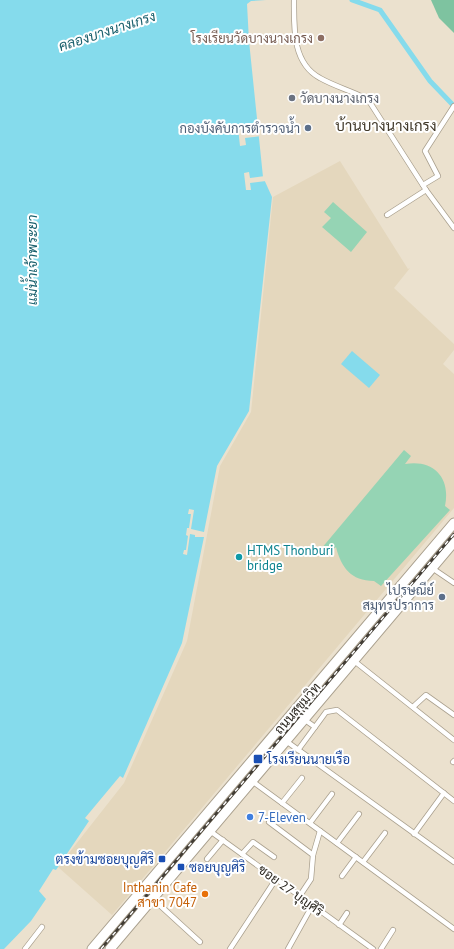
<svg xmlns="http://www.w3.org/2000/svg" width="454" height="949" viewBox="0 0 454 949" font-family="'PT Sans',Sarabun,sans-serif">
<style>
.built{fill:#e4d7bd}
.green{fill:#95d4b4}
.forest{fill:#7ec3a0}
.water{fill:#85dbec}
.pier{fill:#ebe1ce}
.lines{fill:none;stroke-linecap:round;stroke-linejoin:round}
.canal{stroke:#85dbec;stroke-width:5}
.street-casing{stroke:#aaa08e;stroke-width:6}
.highway-casing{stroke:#aaa08e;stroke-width:11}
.street{stroke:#fff;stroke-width:4.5}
.highway{stroke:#fff;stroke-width:9}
.rail-casing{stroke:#423d35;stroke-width:3}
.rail{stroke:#fff;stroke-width:1.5;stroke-dasharray:4.5;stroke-linecap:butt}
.education-dot{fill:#8d6e63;stroke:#fff;stroke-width:1.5}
.worship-dot{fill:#6b7280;stroke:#fff;stroke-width:1.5}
.service-dot{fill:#5c6f8a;stroke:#fff;stroke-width:1.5}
.culture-dot{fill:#0f9aa8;stroke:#fff;stroke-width:1.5}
.transit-dot{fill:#1a4fb4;stroke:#fff;stroke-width:1.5}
.shop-dot{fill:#3f7fe0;stroke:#fff;stroke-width:1.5}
.food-dot{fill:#e8710a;stroke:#fff;stroke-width:1.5}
.labels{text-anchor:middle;stroke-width:4;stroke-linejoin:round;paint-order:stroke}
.education-label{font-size:13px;fill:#785e54;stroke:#fff;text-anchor:end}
.worship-label{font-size:13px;fill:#5b616d;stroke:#fff;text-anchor:start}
.service-label{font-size:13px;fill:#4e5e75;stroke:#fff;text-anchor:end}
.culture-label{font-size:13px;fill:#0d838f;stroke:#fff;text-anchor:start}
.street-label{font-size:13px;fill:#2d2922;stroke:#fff}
.transit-label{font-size:13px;fill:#164399;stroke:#fff;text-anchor:start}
.shop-label{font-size:13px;fill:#366cbe;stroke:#fff;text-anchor:start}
.food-label{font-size:13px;fill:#c56008;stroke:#fff;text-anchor:end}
.water-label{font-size:14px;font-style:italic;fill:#1a606d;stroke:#fff}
.quarter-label{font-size:15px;fill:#423a2b;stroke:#fff}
</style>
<rect width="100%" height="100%" fill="#ebe1ce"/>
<!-- built -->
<path class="built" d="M340,161L408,269L410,268L394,288L454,344V350L443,364L454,374V508L112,915L58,867L124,783L187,641L220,466L251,412L273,197Z"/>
<!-- green -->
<g class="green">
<path d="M333,202L367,232L351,252L322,227L331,218L324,212Z"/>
<path d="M404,450L411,456L405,464C433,459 451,477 445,506L450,510L381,586L374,581C351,581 341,567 336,547L328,555L321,549Z"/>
</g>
<!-- forest -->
<path class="forest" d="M431,0H454V33L439,18Z"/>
<!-- water -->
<g class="water">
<path d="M0,0H266L251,1L247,4L249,41L263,177L272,197L249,411L217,466L204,532L191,529L194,510L189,509L188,514H191L189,528H187L186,535L188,536L186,550H184L183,554L187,555L190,534L195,535V537H204L182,643L123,778L120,776L85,818L89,821L56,870L53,869L39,891L46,899L31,921L4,949H0Z"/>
<path d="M352,351L380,375L369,388L341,364Z"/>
</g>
<!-- pier -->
<g class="pier">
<path d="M244,127L245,133L260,131L261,136L245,138L246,145L240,146L238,128Z"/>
<path d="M249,172L250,178L265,176L266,181L250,183L251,190H246L244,173Z"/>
</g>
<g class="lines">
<!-- canal -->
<path class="canal" d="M352,0L380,10L430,81L454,106"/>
<defs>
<g id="street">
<path d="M294,0C294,27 292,63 320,78C334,86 349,90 363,97L369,101L426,190L454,228"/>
<path d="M423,185L438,176L425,151L454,106"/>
<path d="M387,215L426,190"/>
<path d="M432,568L454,583"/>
<path d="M353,660L454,740"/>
<path d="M413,707L426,695L454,715"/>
<path d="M305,720L315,727L326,712L337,710L454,801"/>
<path d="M286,741L454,862"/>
<path d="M298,750L315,727"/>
<path d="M453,762L454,761"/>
<path d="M252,781L454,929"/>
<path d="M282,803L302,778"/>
<path d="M269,822L313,855"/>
<path d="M310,823L332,794"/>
<path d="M210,831L373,949"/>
<path d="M414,834L444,793"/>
<path d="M337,843L359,814"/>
<path d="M242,854L253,842L274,857"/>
<path d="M207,859L223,840"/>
<path d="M363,862L385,833"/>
<path d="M342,876L356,857"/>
<path d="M299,897L311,879L313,855L320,831"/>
<path d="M153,899L200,942"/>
<path d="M339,925L347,913"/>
<path d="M25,949L42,927"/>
<path d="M230,949L276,879"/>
<path d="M288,949L312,906"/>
<path d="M381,949L393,930"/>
</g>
<g id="highway">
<path d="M92,949L454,523"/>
<path d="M110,949L454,542"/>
</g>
</defs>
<!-- street casing -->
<use href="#street" class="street-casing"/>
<!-- highway casing -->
<use href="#highway" class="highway-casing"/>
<!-- street -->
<use href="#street" class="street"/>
<!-- highway -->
<use href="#highway" class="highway"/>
<defs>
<path id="rail" d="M101,949L454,534"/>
</defs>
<!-- rail casing -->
<use href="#rail" class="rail-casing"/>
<!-- rail -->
<use href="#rail" class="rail"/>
</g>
<!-- markers -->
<circle class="education-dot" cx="321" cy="38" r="4"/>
<circle class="worship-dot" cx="292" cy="98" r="4"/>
<g class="service-dot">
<circle cx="308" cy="128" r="4"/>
<circle cx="442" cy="597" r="4"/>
</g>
<circle class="culture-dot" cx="239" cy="557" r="4"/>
<g class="transit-dot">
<rect x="253" y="754" width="10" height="10" rx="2"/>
<rect x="158" y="855" width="8" height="8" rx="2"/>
<rect x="177" y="863" width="8" height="8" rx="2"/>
</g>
<circle class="shop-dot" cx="250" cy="817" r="4"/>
<circle class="food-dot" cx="205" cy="894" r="4"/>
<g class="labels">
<!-- education labels -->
<g class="education-label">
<text x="313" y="43">โรงเรียนวัดบางนางเกรง</text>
</g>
<!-- worship labels -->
<g class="worship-label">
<text x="300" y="103">วัดบางนางเกรง</text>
</g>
<!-- service labels -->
<g class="service-label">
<text x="300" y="133">กองบังคับการตำรวจน้ำ</text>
<text x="434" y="595">ไปรษณีย์<tspan x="434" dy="15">สมุทรปราการ</tspan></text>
</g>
<!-- culture labels -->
<g class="culture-label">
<text x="247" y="555">HTMS Thonburi<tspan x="247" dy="15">bridge</tspan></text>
</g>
<!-- street labels -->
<g class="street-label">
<text transform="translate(297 708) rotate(-49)" y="5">ถนนสุขุมวิท</text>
<text transform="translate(291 890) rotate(36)" y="5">ซอย 27 บุญศิริ</text>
</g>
<!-- transit labels -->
<g class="transit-label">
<text x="267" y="764">โรงเรียนนายเรือ</text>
<text x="154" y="864" text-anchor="end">ตรงข้ามซอยบุญศิริ</text>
<text x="189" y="872">ซอยบุญศิริ</text>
</g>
<!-- shop labels -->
<g class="shop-label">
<text x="258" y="822">7-Eleven</text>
</g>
<!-- food labels -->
<g class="food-label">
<text x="197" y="892">Inthanin Cafe<tspan x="197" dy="15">สาขา 7047</tspan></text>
</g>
<!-- water labels -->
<g class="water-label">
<text transform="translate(107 31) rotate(-18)" y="5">คลองบางนางเกรง</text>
<text transform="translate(32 260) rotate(-90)" y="5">แม่น้ำเจ้าพระยา</text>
</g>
<!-- quarter labels -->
<g class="quarter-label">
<text x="386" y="131">บ้านบางนางเกรง</text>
</g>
</g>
</svg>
